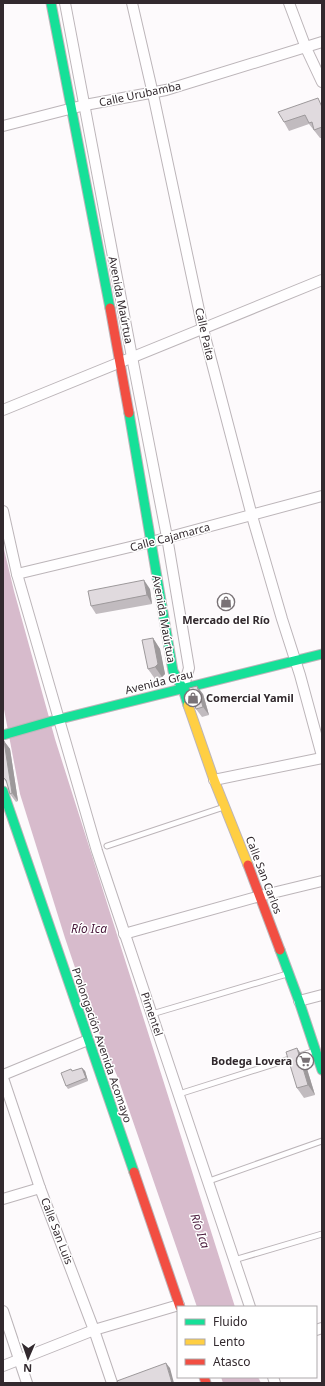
<svg xmlns="http://www.w3.org/2000/svg" width="325" height="1386" viewBox="0 0 325 1386" font-family="'Noto Sans',sans-serif">
<style>
.water{fill:#d7bbcc}
.lines{fill:none;stroke-linecap:round;stroke-linejoin:round}
.lane-casing{stroke:#bcb5b9;stroke-width:7}
.street-casing{stroke:#bcb5b9;stroke-width:12}
.fast-casing{stroke:#bcb5b9;stroke-width:11}
.slow-casing{stroke:#bcb5b9;stroke-width:11}
.jam-casing{stroke:#bcb5b9;stroke-width:11}
.lane{stroke:#fffeff;stroke-width:5}
.street{stroke:#fffeff;stroke-width:10}
.fast{stroke:#16e098;stroke-width:9}
.slow{stroke:#ffcf43;stroke-width:9}
.jam{stroke:#f24e42;stroke-width:9}
.wall{fill:#c1bbbf}
.shaded-wall{fill:#9d999b}
.building{fill:#e0dade;stroke:#9d999b}
.labels{text-anchor:middle;stroke-width:3;stroke-linejoin:round;paint-order:stroke}
.street-label{font-size:11px;fill:#32292e;stroke:#fff}
.poi-label{font-size:11px;font-weight:bold;fill:#32292e;stroke:#fff}
.water-label{font-size:12px;font-style:italic;fill:#471739;stroke:#fff}
</style>
<rect width="100%" height="100%" fill="#fdfafc"/>
<!-- water -->
<g class="water">
<path d="M3,545L14,591L55,739L235,1307H197L118,1078L89,1009L65,938L20,794L3,704Z"/>
<path d="M221,1377H258L261,1383H223Z"/>
</g>
<g class="lines">
<defs>
<g id="lane">
<path d="M107,846L224,807"/>
<path d="M152,1014L287,974"/>
<path d="M179,1094L315,1051"/>
<path d="M209,1181L322,1141"/>
<path d="M234,1260L322,1234"/>
</g>
<g id="street">
<path d="M65,3L132,357L167,537L189,668L183,689"/>
<path d="M132,3L153,94L203,329L252,516L282,619L300,675L322,756"/>
<path d="M289,3L306,48L322,82"/>
<path d="M3,126L85,105L166,90L322,42"/>
<path d="M3,410L322,280"/>
<path d="M3,511L17,574L97,851L250,1307"/>
<path d="M17,574L151,542L322,496"/>
<path d="M214,780L322,758"/>
<path d="M124,934L260,896L322,881"/>
<path d="M299,1001L322,995"/>
<path d="M3,1075L88,1040"/>
<path d="M3,1078L40,1188L94,1330L112,1383"/>
<path d="M3,1199L40,1188"/>
<path d="M3,1311L27,1383"/>
<path d="M316,1330L322,1328"/>
<path d="M3,1366L94,1330L179,1305"/>
<path d="M273,1377L275,1383"/>
</g>
<g id="fast">
<path d="M51,3L110,308"/>
<path d="M129,413L173,671L183,689L188,705"/>
<path d="M3,735L52,721L322,654"/>
<path d="M3,791L134,1172"/>
<path d="M280,950L299,1001L322,1070"/>
</g>
<path id="slow" d="M188,705L214,780L248,865"/>
<g id="jam">
<path d="M110,308L129,413"/>
<path d="M248,865L280,950"/>
<path d="M134,1172L180,1307"/>
<path d="M204,1377L206,1383"/>
</g>
</defs>
<!-- lane casing -->
<use href="#lane" class="lane-casing"/>
<!-- street casing -->
<use href="#street" class="street-casing"/>
<!-- fast casing -->
<use href="#fast" class="fast-casing"/>
<!-- slow casing -->
<use href="#slow" class="slow-casing"/>
<!-- jam casing -->
<use href="#jam" class="jam-casing"/>
<!-- lane -->
<use href="#lane" class="lane"/>
<!-- street -->
<use href="#street" class="street"/>
<!-- fast -->
<use href="#fast" class="fast"/>
<!-- slow -->
<use href="#slow" class="slow"/>
<!-- jam -->
<use href="#jam" class="jam"/>
</g>
<!-- wall -->
<g class="wall">
<path d="M322,104V138H320L309,124L289,131L284,122Z"/>
<path d="M150,589L152,604L96,614L91,606Z"/>
<path d="M153,638L160,649L165,674L162,677L155,679L148,669Z"/>
<path d="M203,694L209,715L202,717L196,709Z"/>
<path d="M3,741H4L10,749L18,801L16,802L10,794L7,783L3,778Z"/>
<path d="M297,1048L304,1059L315,1095L304,1098L297,1088Z"/>
<path d="M82,1068L85,1071L88,1081L68,1089L66,1086L72,1071Z"/>
</g>
<!-- shaded-wall -->
<g class="shaded-wall">
<path d="M144,580L150,589L152,604L147,595Z"/>
<path d="M153,638L160,649L165,674L162,677L155,667Z"/>
<path d="M197,686L203,694L209,715L203,707Z"/>
<path d="M4,741L10,749L18,801L12,793Z"/>
<path d="M297,1048L304,1059L315,1095L308,1085Z"/>
<path d="M82,1068L85,1071L88,1081L86,1078Z"/>
<path d="M166,1363L170,1368L174,1383H172Z"/>
</g>
<!-- building -->
<g class="building">
<path d="M318,98L322,107V127L314,130L312,122L309,123L305,115L284,122L278,112Z"/>
<path d="M144,580L147,595L91,606L88,591Z"/>
<path d="M153,638L158,664L155,667L148,669L142,640Z"/>
<path d="M197,686L203,707L196,709L189,688Z"/>
<path d="M3,741H4L12,793L10,794L6,780L3,777Z"/>
<path d="M297,1048L308,1085L297,1088L286,1052Z"/>
<path d="M82,1068L86,1078L66,1086L61,1073L71,1069L72,1071Z"/>
<path d="M166,1363L172,1383H118L117,1381Z"/>
</g>
<!-- icons -->
<defs>
<symbol id="shop-ring" viewBox="-11 -11 22 22"><circle r="9.5" fill="#fff" stroke="#797276" stroke-width="1.5"/><path d="M-5-2.5h2.3a2.7 3.5 0 0 1 5.4 0H5L5.5 6h-11ZM-1.5-2.5h3a1.5 2.3 0 0 0-3 0Z" fill="#797276"/></symbol>
<symbol id="supermarket-ring" viewBox="-11 -11 22 22"><circle r="9.5" fill="#fff" stroke="#797276" stroke-width="1.5"/><path d="M-6-5.5h2.5l.6 2H6L4.5 2H-2.5L-4.4-4H-6ZM-1.5 3.2a1.3 1.3 0 1 0 .1 0ZM3 3.2a1.3 1.3 0 1 0 .1 0Z" fill="#797276"/></symbol>
</defs>
<g fill-rule="evenodd">
<use href="#shop-ring" x="216" y="592" width="20" height="20"/>
<use href="#shop-ring" x="183" y="688" width="20" height="20"/>
<use href="#supermarket-ring" x="295" y="1051" width="20" height="20"/>
</g>
<g class="labels">
<!-- street labels -->
<g class="street-label">
<text transform="translate(140 94) rotate(-12)" y="4">Calle Urubamba</text>
<text transform="translate(121 300) rotate(79)" y="4">Avenida Maúrtua</text>
<text transform="translate(205 334) rotate(77)" y="4">Calle Paita</text>
<text transform="translate(170 537) rotate(-15)" y="4">Calle Cajamarca</text>
<text transform="translate(164 619) rotate(80)" y="4">Avenida Maúrtua</text>
<text transform="translate(159 682) rotate(-14)" y="4">Avenida Grau</text>
<text transform="translate(264 875) rotate(69)" y="4">Calle San Carlos</text>
<text transform="translate(152 1014) rotate(71)" y="4">Pimentel</text>
<text transform="translate(102 1045) rotate(71)" y="4">Prolongación Avenida Acomayo</text>
<text transform="translate(57 1231) rotate(69)" y="4">Calle San Luis</text>
</g>
<!-- poi labels -->
<g class="poi-label">
<text x="226" y="624">Mercado del Río</text>
<text x="206" y="702" text-anchor="start">Comercial Yamil</text>
<text x="292" y="1065" text-anchor="end">Bodega Lovera</text>
</g>
<!-- water labels -->
<g class="water-label">
<text x="89" y="933">Río Ica</text>
<text transform="translate(200 1231) rotate(71)" y="4">Río Ica</text>
</g>
</g>
<!-- border -->
<rect width="325" height="1386" fill="none" stroke="#32292e" stroke-width="8"/>
<!-- legend -->
<rect x="177" y="1306" width="140" height="72" fill="#ffffff" stroke="#ada9ab"/>
<rect x="185" y="1319" width="20" height="6" fill="#16e098" stroke="#ada9ab"/>
<text x="213" y="1326" font-size="12" fill="#32292e">Fluido</text>
<rect x="185" y="1339" width="20" height="6" fill="#ffcf43" stroke="#ada9ab"/>
<text x="213" y="1346" font-size="12" fill="#32292e">Lento</text>
<rect x="185" y="1359" width="20" height="6" fill="#f24e42" stroke="#ada9ab"/>
<text x="213" y="1366" font-size="12" fill="#32292e">Atasco</text>
<!-- north arrow -->
<g transform="translate(28 1358) rotate(182)" stroke="#ffffff" stroke-width="3" paint-order="stroke">
<path d="M0-3L7 15L0 10L-7 15Z" fill="#32292e"/>
<text y="-6" font-size="11" font-weight="bold" text-anchor="middle" fill="#32292e">N</text>
</g>
</svg>
